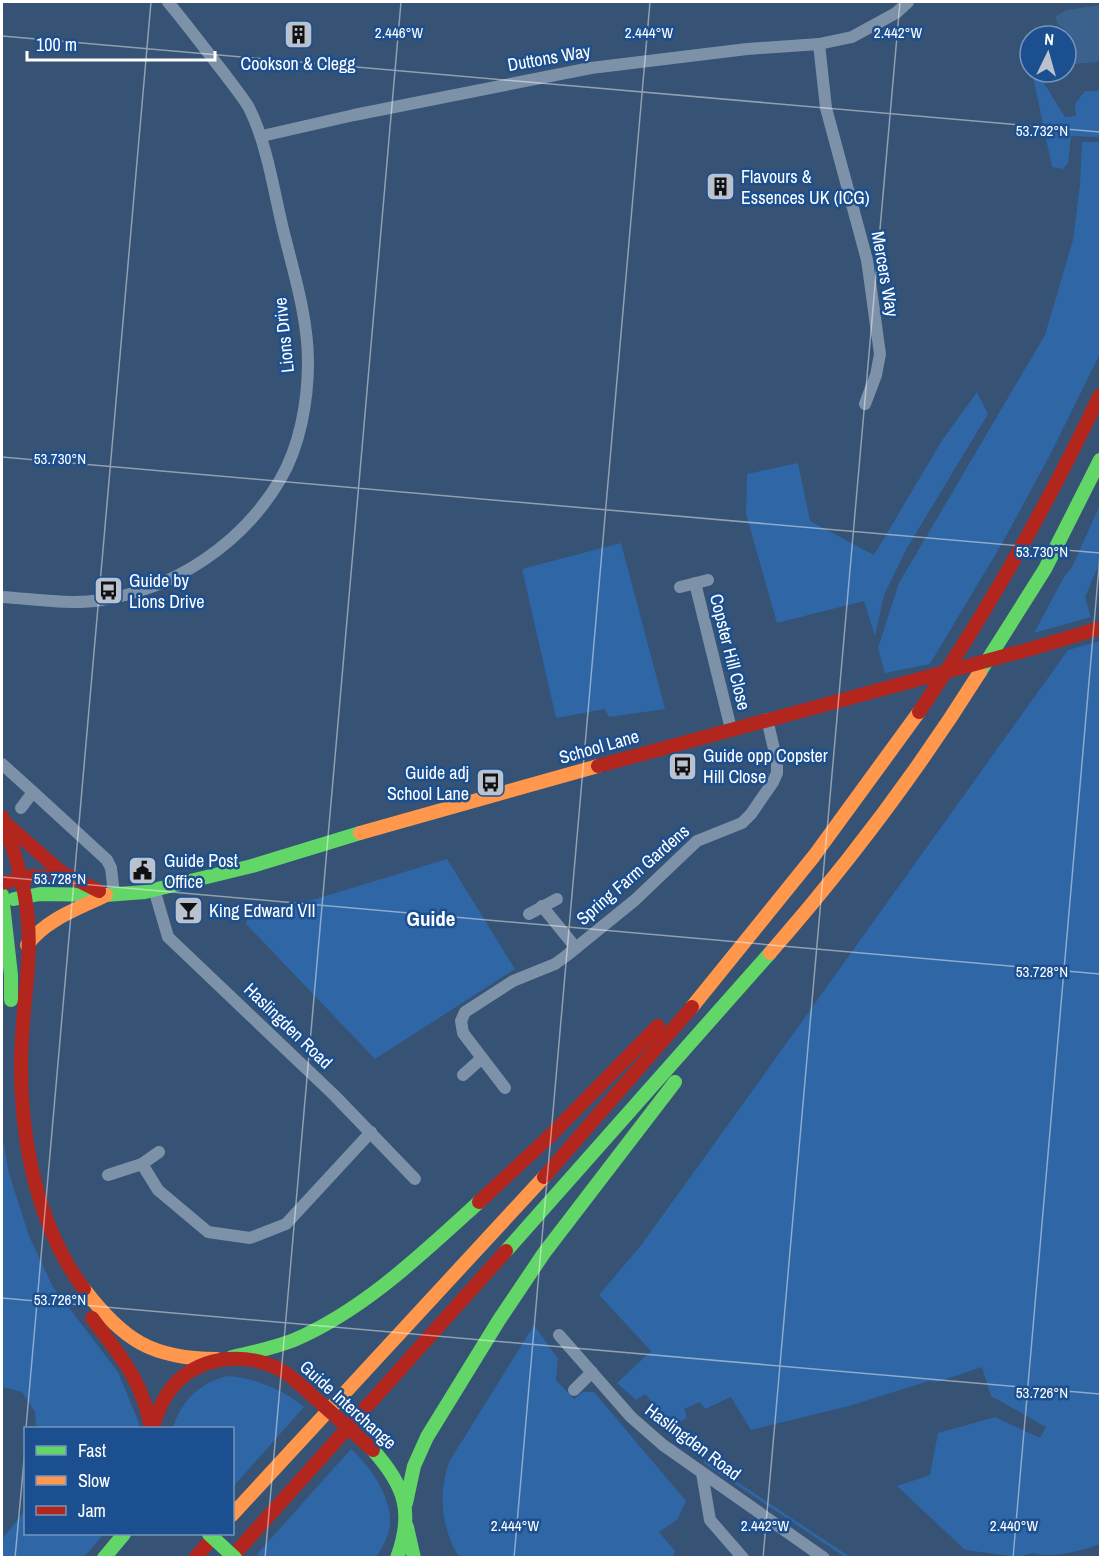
<svg xmlns="http://www.w3.org/2000/svg" width="1102" height="1559" viewBox="0 0 1102 1559" font-family="'Archivo Narrow',sans-serif">
<style>
.green{fill:#2f66a5}
.water{fill:#3b618d}
.lines{fill:none;stroke-linecap:round;stroke-linejoin:round}
.street{stroke:#7d92a8;stroke-width:12}
.fast{stroke:#63d668;stroke-width:14}
.slow{stroke:#ff974d;stroke-width:14}
.jam{stroke:#b3261e;stroke-width:14}
.fast-bridge{stroke:#63d668;stroke-width:14}
.jam-bridge{stroke:#b3261e;stroke-width:14}
.ticks{fill:none;stroke:#fff;stroke-width:1.5;stroke-opacity:0.45}
.labels{text-anchor:middle;stroke-width:5;stroke-linejoin:round;paint-order:stroke}
.street-label{font-size:18px;fill:#fff;stroke:#1b4f8f}
.poi-label{font-size:18px;fill:#fff;stroke:#1b4f8f;text-anchor:start}
.quarter-label{font-size:21px;font-weight:bold;fill:#fff;stroke:#1b4f8f}
.ticks-label{font-size:15px;text-anchor:middle;fill:#fff;stroke:#1b4f8f;stroke-width:5;stroke-linejoin:round;paint-order:stroke}
</style>
<rect width="100%" height="100%" fill="#365274"/>
<!-- green -->
<g class="green">
<path d="M1032,72H1037L1065,117L1076,116L1075,104L1085,91H1100V137L1071,136L1068,163L1063,169L1052,167Z"/>
<path d="M1082,142H1100V354L1050,455L1000,547L930,664L885,673L878,648L899,583L1045,335L1073,240L1080,184Z"/>
<path d="M977,392L988,414L907,548L884,595L875,636L864,601L777,623L746,514L747,474L798,463L810,521L874,555L943,439Z"/>
<path d="M1100,505V562L1085,597L1091,617L1034,633L1065,575L1072,567Z"/>
<path d="M621,543L665,709L609,717L605,709L556,718L522,569Z"/>
<path d="M1100,641V1544C1082,1551 1050,1559 1033,1553L1018,1557L965,1550L897,1486L930,1475L938,1433L995,1417L1040,1438L1046,1427L991,1396L982,1367L937,1382L929,1381L849,1406L751,1430L731,1397L705,1409L700,1402L684,1409L687,1418L669,1428L646,1409L652,1402L645,1394L636,1400L617,1383L651,1351L599,1295L642,1244L740,1108L1068,650Z"/>
<path d="M447,859L515,969L375,1059L246,924L247,920Z"/>
<path d="M2,1135L9,1173L29,1236L53,1287L118,1372L139,1423V1428H36L35,1412L22,1392L2,1387Z"/>
<path d="M534,1325L558,1359L556,1380L574,1399L583,1392H594L686,1501L677,1520L659,1532L675,1551L673,1557H459C441,1528 438,1494 449,1462Z"/>
<path d="M227,1376C252,1377 285,1390 304,1407L233,1487L232,1428H173C181,1401 199,1383 227,1376Z"/>
<path d="M351,1449C370,1466 391,1496 390,1523C389,1536 383,1547 376,1557H261L257,1554Z"/>
<path d="M704,1460L850,1557H845L704,1463Z"/>
<path d="M25,1507L26,1534H104L84,1557H2V1539L24,1512Z"/>
</g>
<!-- water -->
<path class="water" d="M1100,5V59L1097,62L1075,64L1066,51V36H1063V28L1057,24L1056,16L1067,10Z"/>
<g class="lines">
<!-- street -->
<g class="street">
<path d="M819,44L826,108L867,260L880,354L876,375L865,404"/>
<path d="M262,136L354,115L591,68L747,49L819,44L852,37L896,13L908,2"/>
<path d="M695,583L731,729"/>
<path d="M680,587L708,580"/>
<path d="M2,597C34,599 69,605 101,600C175,589 242,544 280,480C300,446 308,401 308,362C308,320 295,277 285,237C274,195 268,144 248,106C241,95 232,84 224,73C205,49 187,25 168,2"/>
<path d="M2,764L33,792L21,808"/>
<path d="M33,792L107,860L111,868L114,894"/>
<path d="M154,889L168,937L334,1095L415,1179"/>
<path d="M542,906L576,948"/>
<path d="M529,914L557,899"/>
<path d="M463,1075L482,1058"/>
<path d="M505,1088L463,1033L461,1021L465,1012L513,981L555,964L566,956L635,900L697,841L742,823L751,814L773,782L777,773V762L767,719"/>
<path d="M142,1164L158,1190L208,1232L250,1238L286,1224L371,1132"/>
<path d="M108,1175L142,1164L159,1152"/>
<path d="M559,1335L631,1417L663,1445L824,1558"/>
<path d="M574,1390L592,1372"/>
<path d="M702,1473L710,1520L743,1558"/>
</g>
<!-- fast -->
<g class="fast">
<path d="M980,672L1045,569L1100,460"/>
<path d="M2,895L11,975V1000"/>
<path d="M14,899L40,894L106,895L145,892L252,866L360,833"/>
<path d="M506,1251L770,953"/>
<path d="M232,1357C253,1352 274,1348 294,1340C364,1310 423,1253 479,1202"/>
<path d="M373,1450C405,1486 414,1512 397,1558"/>
<path d="M406,1503L414,1466L427,1437L499,1320L544,1253L675,1082"/>
<path d="M407,1527L414,1558"/>
<path d="M104,1558L124,1534"/>
</g>
<!-- slow -->
<g class="slow">
<path d="M360,833L598,766"/>
<path d="M27,945C46,919 78,909 106,895"/>
<path d="M770,953C847,865 918,771 980,672"/>
<path d="M692,1007L814,856L919,712"/>
<path d="M84,1289C123,1340 152,1359 217,1359"/>
<path d="M232,1515L544,1177"/>
</g>
<!-- jam -->
<g class="jam">
<path d="M1034,648L1100,628"/>
<path d="M919,712C988,611 1047,506 1100,395"/>
<path d="M598,766L905,683"/>
<path d="M2,817C14,851 26,886 28,923C31,960 24,999 22,1037C17,1121 32,1219 84,1289"/>
<path d="M3,821L61,872L99,891"/>
<path d="M2,883L32,876L70,878"/>
<path d="M544,1177L692,1007"/>
<path d="M479,1202L550,1136L658,1026"/>
<path d="M92,1318C120,1356 142,1379 151,1428"/>
<path d="M152,1428C157,1415 161,1401 170,1390C196,1356 242,1351 279,1369C289,1374 297,1382 305,1389"/>
<path d="M195,1558L216,1534"/>
<path d="M231,1558L506,1251"/>
</g>
<!-- fast-bridge -->
<path class="fast-bridge" d="M209,1534L235,1558"/>
<!-- jam-bridge -->
<g class="jam-bridge">
<path d="M905,683L1034,648"/>
<path d="M305,1389L373,1450"/>
</g>
</g>
<!-- ticks -->
<path class="ticks" d="M2,36L1100,132M2,457L1100,553M2,877L1100,974M2,1298L1100,1394M26,1428L151,2M15,1558L26,1439M265,1558L401,2M514,1558L650,2M763,1558L900,2M1013,1558L1100,555"/>
<!-- icons -->
<defs>
<symbol id="building-square" viewBox="-11 -11 22 22"><rect x="-9" y="-9" width="18" height="18" rx="4" fill="#b9c2ce" stroke="#1b4f8f"/><path d="M-4-6H4V6H1V3H-1V6H-4ZM-2.5-4.3h1.7v1.8h-1.7ZM.8-4.3h1.7v1.8H.8ZM-2.5-1h1.7V.8h-1.7ZM.8-1h1.7V.8H.8Z" fill="#111"/></symbol>
<symbol id="bus-square" viewBox="-11 -11 22 22"><rect x="-9" y="-9" width="18" height="18" rx="4" fill="#b9c2ce" stroke="#1b4f8f"/><path d="M-5-6H5V4H4V6H2V4H-2V6H-4V4H-5ZM-3.5-4V0h7V-4ZM-3.5 1.2v1.5H-2V1.2ZM2 1.2v1.5H3.5V1.2Z" fill="#111"/></symbol>
<symbol id="civic-square" viewBox="-11 -11 22 22"><rect x="-9" y="-9" width="18" height="18" rx="4" fill="#b9c2ce" stroke="#1b4f8f"/><path d="M-.6-6.5H3V-4.5H.6V-3L4-1V1h2V6H-6V1h2V-1L-.6-3ZM-1.2 2.5V6h2.4V2.5Z" fill="#111"/></symbol>
<symbol id="bar-square" viewBox="-11 -11 22 22"><rect x="-9" y="-9" width="18" height="18" rx="4" fill="#b9c2ce" stroke="#1b4f8f"/><path d="M-6-5H6L.8 .8V4.5H3.5V6h-7V4.5H-.8V.8Z" fill="#111"/></symbol>
</defs>
<g fill-rule="evenodd">
<use href="#building-square" x="282" y="18" width="33" height="33"/>
<use href="#building-square" x="704" y="170" width="33" height="33"/>
<use href="#bus-square" x="92" y="574" width="33" height="33"/>
<use href="#bus-square" x="666" y="750" width="33" height="33"/>
<use href="#bus-square" x="474" y="766" width="33" height="33"/>
<use href="#civic-square" x="126" y="854" width="33" height="33"/>
<use href="#bar-square" x="172" y="894" width="33" height="33"/>
</g>
<g class="labels">
<!-- street labels -->
<g class="street-label">
<text transform="translate(549 58) rotate(-10)" y="6">Duttons Way</text>
<text transform="translate(885 274) rotate(80)" y="6">Mercers Way</text>
<text transform="translate(284 335) rotate(-96)" y="6">Lions Drive</text>
<text transform="translate(730 652) rotate(76)" y="6">Copster Hill Close</text>
<text transform="translate(599 747) rotate(-16)" y="6">School Lane</text>
<text transform="translate(633 875) rotate(-41)" y="6">Spring Farm Gardens</text>
<text transform="translate(288 1026) rotate(44)" y="6">Haslingden Road</text>
<text transform="translate(348 1405) rotate(42)" y="6">Guide Interchange</text>
<text transform="translate(693 1442) rotate(37)" y="6">Haslingden Road</text>
</g>
<!-- poi labels -->
<g class="poi-label">
<text x="298" y="70" text-anchor="middle">Cookson &amp; Clegg</text>
<text x="741" y="183">Flavours &amp;<tspan x="741" dy="21">Essences UK (ICG)</tspan></text>
<text x="129" y="587">Guide by<tspan x="129" dy="21">Lions Drive</tspan></text>
<text x="703" y="762">Guide opp Copster<tspan x="703" dy="21">Hill Close</tspan></text>
<text x="469" y="779" text-anchor="end">Guide adj<tspan x="469" dy="21">School Lane</tspan></text>
<text x="164" y="867">Guide Post<tspan x="164" dy="21">Office</tspan></text>
<text x="209" y="917">King Edward VII</text>
</g>
<!-- quarter labels -->
<g class="quarter-label">
<text x="431" y="926">Guide</text>
</g>
</g>
<g class="ticks-label">
<text x="399" y="38">2.446°W</text>
<text x="649" y="38">2.444°W</text>
<text x="898" y="38">2.442°W</text>
<text x="1042" y="136">53.732°N</text>
<text x="60" y="464">53.730°N</text>
<text x="1042" y="557">53.730°N</text>
<text x="60" y="884">53.728°N</text>
<text x="1042" y="977">53.728°N</text>
<text x="60" y="1305">53.726°N</text>
<text x="1042" y="1398">53.726°N</text>
<text x="515" y="1531">2.444°W</text>
<text x="765" y="1531">2.442°W</text>
<text x="1014" y="1531">2.440°W</text>
</g>
<!-- border -->
<rect width="1102" height="1559" fill="none" stroke="#ffffff" stroke-width="6"/>
<!-- legend -->
<rect x="24" y="1427" width="210" height="108" fill="#1b4f8f" stroke="#7695bc" stroke-width="1.5"/>
<rect x="36" y="1446" width="30" height="9" fill="#63d668" stroke="#7695bc" stroke-width="1.5"/>
<text x="78" y="1457" font-size="18" fill="#ffffff">Fast</text>
<rect x="36" y="1476" width="30" height="9" fill="#ff974d" stroke="#7695bc" stroke-width="1.5"/>
<text x="78" y="1487" font-size="18" fill="#ffffff">Slow</text>
<rect x="36" y="1506" width="30" height="9" fill="#b3261e" stroke="#7695bc" stroke-width="1.5"/>
<text x="78" y="1517" font-size="18" fill="#ffffff">Jam</text>
<!-- north arrow -->
<g transform="translate(1048 54) rotate(5)"><circle r="28" fill="#1b4f8f" stroke="#7695bc" stroke-width="1.5"/>
<path d="M0-4.5L10 22L0 15L-10 22Z" fill="#b9c2ce"/>
<text y="-9" font-size="16" font-weight="bold" text-anchor="middle" fill="#ffffff">N</text>
</g>
<!-- scale -->
<path d="M27 51v9h188v-9" fill="none" stroke="#ffffff" stroke-width="3"/>
<text x="36" y="51" font-size="18" fill="#ffffff" stroke="#1b4f8f" stroke-width="4.5" paint-order="stroke">100 m</text>
</svg>
